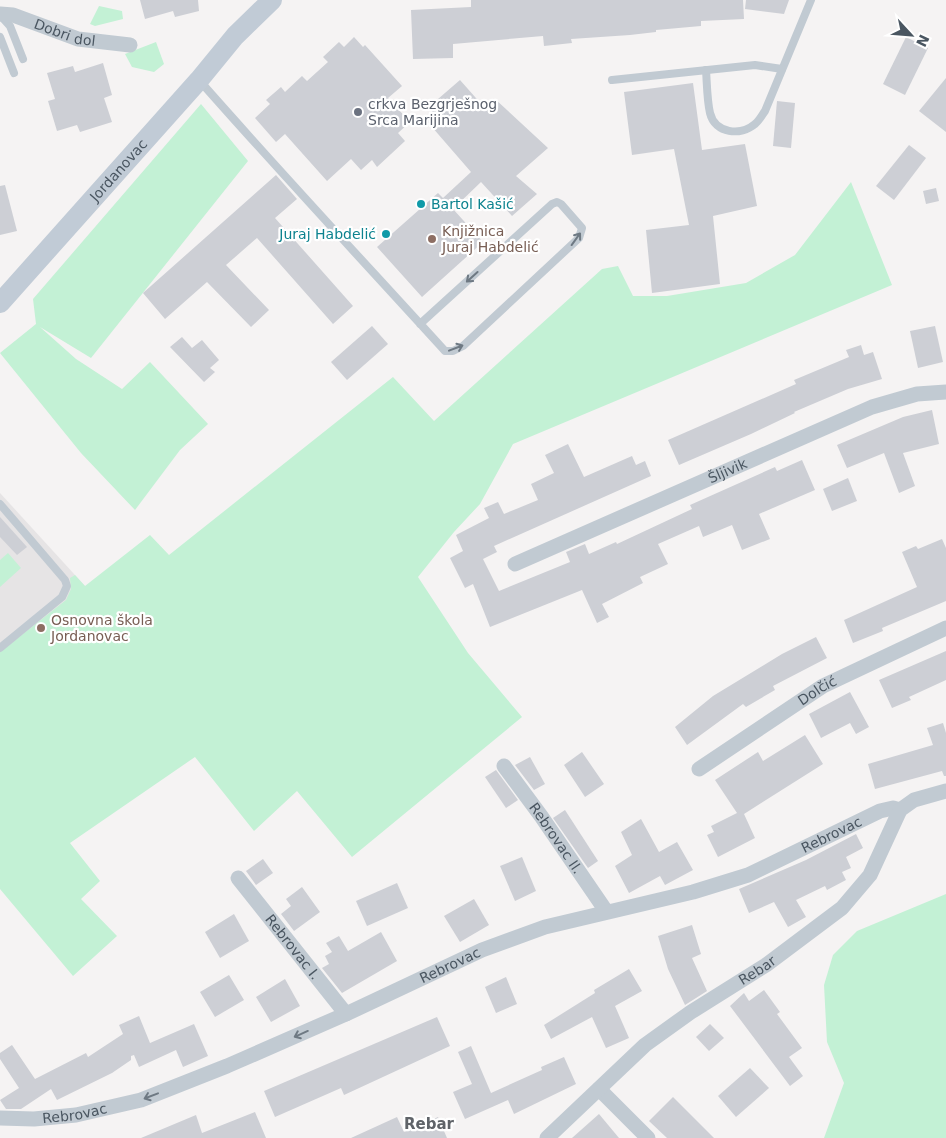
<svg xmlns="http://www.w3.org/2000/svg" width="946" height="1138" viewBox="0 0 946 1138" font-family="'DejaVu Sans',sans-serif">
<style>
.education{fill:#e6e4e5}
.green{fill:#c3f1d5}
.building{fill:#cdcfd5}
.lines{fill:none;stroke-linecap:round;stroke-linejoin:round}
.service{stroke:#c1cad2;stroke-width:8}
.minor{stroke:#c1cad2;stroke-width:15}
.secondary{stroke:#c1cbd6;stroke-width:20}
.oneway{stroke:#6e7983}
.worship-dot{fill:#6b7280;stroke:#fff;stroke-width:2}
.culture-dot{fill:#0f9aa8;stroke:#fff;stroke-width:2}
.education-dot{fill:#8d6e63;stroke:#fff;stroke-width:2}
.labels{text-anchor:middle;stroke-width:4.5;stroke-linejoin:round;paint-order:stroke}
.street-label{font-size:14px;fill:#4a5661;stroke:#fff}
.worship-label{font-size:14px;fill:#5b616d;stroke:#fff;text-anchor:start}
.culture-label{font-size:14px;fill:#0d838f;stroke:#fff;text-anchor:start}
.education-label{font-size:14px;fill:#785e54;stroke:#fff;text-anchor:start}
.neighbourhood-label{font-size:15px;font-weight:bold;fill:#5f6368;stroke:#fff}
</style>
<rect width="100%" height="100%" fill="#f5f3f3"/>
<!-- education -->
<path class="education" d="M0,493L85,586L0,744Z"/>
<!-- green -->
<g class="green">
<path d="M99,6L122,11L123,19L95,26L90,24Z"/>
<path d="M156,42L164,64L154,72L132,67L125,54Z"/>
<path d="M201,104L248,161L91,358L40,327L76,359L122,389L150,362L208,424L180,450L135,510L81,453L0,353L36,324L33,299Z"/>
<path d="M851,182L892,285L513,444L480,504L454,532L418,577L468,653L522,717L352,857L297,791L254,831L195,757L70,843L100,881L81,899L117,936L73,976L0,889V652L66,600L71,589L70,578L75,575L85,586L150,535L169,555L393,377L434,421L602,269L618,266L633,296H667L746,283L795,255Z"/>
<path d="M8,553L21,568L0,587V560Z"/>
<path d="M946,894V1138H824L844,1083L827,1042L824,985L833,955L857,931Z"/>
</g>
<!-- building -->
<g class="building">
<path d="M140,0H198L199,11L175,17L173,11L145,19Z"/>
<path d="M471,0H743L744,19L701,21V26L656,30V32L630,35L571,39L572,43L544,46L543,36L453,44V58L413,59L411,10L471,7Z"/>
<path d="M746,0H789L784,14L745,9Z"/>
<path d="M354,37L363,47L365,45L402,86L388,98L410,122L398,133L405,141L377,167L372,160L361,170L351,159L327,181L285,134L276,142L255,118L270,104L266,100L281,87L285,92L302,76L307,81L328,62L323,57L339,42L344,47Z"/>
<path d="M906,37L928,48L905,95L883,84Z"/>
<path d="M103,63L112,95L104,98L112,122L80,132L77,125L57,131L48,101L55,99L47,73L73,66L75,72Z"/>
<path d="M946,78V132L919,111Z"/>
<path d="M460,80L483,106L495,99L548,148L516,176L537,194L512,216L481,182L453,209L483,242L422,297L377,247L438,193L443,198L471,172L425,119L441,102L438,99Z"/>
<path d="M693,83L702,150L745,144L757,206L713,216L720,284L652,293L646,230L689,225L674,149L632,155L624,92Z"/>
<path d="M777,101L795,103L791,148L773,146Z"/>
<path d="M909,145L926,158L894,200L876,186Z"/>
<path d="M276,175L297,199L275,218L353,306L333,324L257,238L226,265L269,310L251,327L207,282L165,319L143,293Z"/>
<path d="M5,185L17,231L0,235V186Z"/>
<path d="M936,188L939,201L926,204L923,191Z"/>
<path d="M372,326L388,344L347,380L331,362Z"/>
<path d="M935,326L943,362L918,368L910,331Z"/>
<path d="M182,337L192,348L202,340L219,360L210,368L215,372L204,382L170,347Z"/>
<path d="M861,345L864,355L873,352L882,379L848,389L794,412L795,413L751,434L679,465L668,440L796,384L794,380L849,357L846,350Z"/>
<path d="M932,410L939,444L903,453L915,486L899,493L884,453L847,468L837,445L903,417Z"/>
<path d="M568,444L584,477L632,456L636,465L645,461L651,476L494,546L497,552L483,559L499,591L570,562L566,552L585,544L589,554L616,542L617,544L692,509L690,505L775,467L777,471L802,460L815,490L759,514L770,539L742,550L732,525L703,537L699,526L658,544L668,564L640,577L643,583L602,604L609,617L597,623L582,590L490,627L473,584L465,588L450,558L463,551L456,535L489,518L484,508L498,502L504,514L538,500L531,484L554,473L545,455Z"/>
<path d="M848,478L857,501L832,511L823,489Z"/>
<path d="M0,517L27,547L17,555L0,537Z"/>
<path d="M942,539L946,548V601L882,628L883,631L853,643L844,620L917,587L902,552L916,546L918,549Z"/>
<path d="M816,637L827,658L773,686L775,690L746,707L743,704L687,745L675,727L713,696L782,654Z"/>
<path d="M946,651V680L909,697L911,700L892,708L879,680Z"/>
<path d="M850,692L869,727L856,734L850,723L821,738L809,714Z"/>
<path d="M943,723L946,733V776H944L942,771L875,789L868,764L933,745L927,728Z"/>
<path d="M805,735L823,764L744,814L755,838L718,857L707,835L714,832L711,826L737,813L715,780L758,752L763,761Z"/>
<path d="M582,752L604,784L585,797L564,765Z"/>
<path d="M530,757L545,784L534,790L515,765Z"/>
<path d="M496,770L518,800L506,808L485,777Z"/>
<path d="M565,810L598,861L588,868L553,818Z"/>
<path d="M641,819L659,852L677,842L693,870L665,885L660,876L629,893L615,866L632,855L621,832Z"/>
<path d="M856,834L863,848L846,857L851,868L842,872L846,880L827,890L825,886L796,900L806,917L788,927L774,902L749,913L739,889L806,860Z"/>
<path d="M522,857L536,891L515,901L500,866Z"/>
<path d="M263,859L273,873L256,885L246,871Z"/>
<path d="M397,883L408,908L367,926L356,901Z"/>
<path d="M302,887L320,912L294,931L281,914L291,906L286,899Z"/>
<path d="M474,899L489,925L460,942L444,916Z"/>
<path d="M234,914L249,941L220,958L205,932Z"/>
<path d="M692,925L701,954L692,958L707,991L685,1005L668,969L658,936Z"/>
<path d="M381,932L397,961L342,993L322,968L329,964L325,956L332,952L326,943L339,936L348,951Z"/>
<path d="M629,969L642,991L615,1006L629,1038L606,1048L592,1017L551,1039L544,1025L595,993L594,990Z"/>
<path d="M229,975L244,1000L215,1017L200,992Z"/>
<path d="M506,977L517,1004L496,1013L485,987Z"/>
<path d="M285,979L300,1006L271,1022L256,997Z"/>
<path d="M764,990L780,1012L777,1014L802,1048L789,1057L803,1076L790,1086L730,1006L744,993L749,1001Z"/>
<path d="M139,1016L150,1043L194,1024L208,1056L183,1067L176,1050L139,1067L134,1055L131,1056V1060L112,1073L57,1100L51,1089L21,1109H6L0,1100L19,1088L0,1059V1053L12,1045L35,1079L86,1053L88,1057L123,1034L119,1025Z"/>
<path d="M437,1017L450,1046L344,1095L341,1088L275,1117L264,1091Z"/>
<path d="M710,1024L724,1038L709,1051L696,1037Z"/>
<path d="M471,1046L491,1093L542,1070L541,1067L564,1057L576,1084L514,1114L508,1100L465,1119L453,1092L472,1084L458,1052Z"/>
<path d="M750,1068L769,1088L736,1117L718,1096Z"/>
<path d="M673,1097L714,1138H667L649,1121Z"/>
<path d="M255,1112L266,1138H141L196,1115L202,1133Z"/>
<path d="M599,1114L619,1138H572Z"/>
<path d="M397,1117L404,1132L438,1117L447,1138H351Z"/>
</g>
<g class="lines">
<!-- service -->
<g class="service">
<path d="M0,15L10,26L23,59"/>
<path d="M0,37L14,73"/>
<path d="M706,70C707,84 707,100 710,113C715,134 741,136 755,124C759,121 762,115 765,111L811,0"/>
<path d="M199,80C280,172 363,261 445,351H453L463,346L579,238L582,228L561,204L557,202L552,204L420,324"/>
<path d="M612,80L755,65L782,69"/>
<path d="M0,504L65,580L67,586L62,597L0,648"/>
</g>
<!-- minor -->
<g class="minor">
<path id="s1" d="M0,14L13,15L78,39L130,45"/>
<path id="s2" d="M515,564L872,407L917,394L946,392"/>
<path id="s3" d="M504,766L541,816L606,911"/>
<path id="s4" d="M699,769L823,686L946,628"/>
<path id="s5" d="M238,878L346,1014"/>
<path d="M599,1089L648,1138"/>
<path id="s6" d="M0,1118L34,1119L76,1115L141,1100L227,1066L346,1014L482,950L545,927L693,892L748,875L880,811L893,808L900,810"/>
<path id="s7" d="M547,1138L645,1045L691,1012L766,965L842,908L870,875L900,810L914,800L946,791"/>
</g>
<!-- secondary -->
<path class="secondary" id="s8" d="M0,303L199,80L235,36L272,0"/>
</g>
<!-- one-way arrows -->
<defs><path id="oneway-shaft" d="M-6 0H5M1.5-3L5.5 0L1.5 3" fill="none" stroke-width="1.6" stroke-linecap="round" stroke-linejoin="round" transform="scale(1.25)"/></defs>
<g class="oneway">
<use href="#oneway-shaft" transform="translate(576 239) rotate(-54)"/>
<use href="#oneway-shaft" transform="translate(472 277) rotate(138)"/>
<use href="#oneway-shaft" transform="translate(456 348) rotate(-21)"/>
<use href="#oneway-shaft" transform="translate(301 1034) rotate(156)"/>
<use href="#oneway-shaft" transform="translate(151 1096) rotate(159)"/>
</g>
<!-- markers -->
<circle class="worship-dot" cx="358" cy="112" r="5"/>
<g class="culture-dot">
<circle cx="421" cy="204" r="5"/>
<circle cx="386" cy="234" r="5"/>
</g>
<g class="education-dot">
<circle cx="432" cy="239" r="5"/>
<circle cx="41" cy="628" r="5"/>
</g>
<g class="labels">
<!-- street labels -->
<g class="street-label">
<text dy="5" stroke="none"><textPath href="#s1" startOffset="68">Dobri dol</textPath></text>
<text dy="5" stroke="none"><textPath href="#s8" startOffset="178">Jordanovac</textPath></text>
<text dy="5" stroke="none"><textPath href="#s2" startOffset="232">Šljivik</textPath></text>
<text dy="5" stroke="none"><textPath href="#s4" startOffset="142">Dolčić</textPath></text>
<text dy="5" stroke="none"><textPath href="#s6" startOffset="885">Rebrovac</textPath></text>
<text dy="5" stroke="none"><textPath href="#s3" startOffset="89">Rebrovac II.</textPath></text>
<text dy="5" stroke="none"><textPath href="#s5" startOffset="88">Rebrovac I.</textPath></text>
<text dy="5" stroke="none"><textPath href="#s6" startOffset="480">Rebrovac</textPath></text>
<text dy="5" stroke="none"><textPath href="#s7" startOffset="270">Rebar</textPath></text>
<text dy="5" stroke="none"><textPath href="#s6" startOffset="75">Rebrovac</textPath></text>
</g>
<!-- worship labels -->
<g class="worship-label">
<text x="368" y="109">crkva Bezgrješnog<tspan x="368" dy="16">Srca Marijina</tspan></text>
</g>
<!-- culture labels -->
<g class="culture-label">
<text x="431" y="209">Bartol Kašić</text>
<text x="376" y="239" text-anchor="end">Juraj Habdelić</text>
</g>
<!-- education labels -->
<g class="education-label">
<text x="442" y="236">Knjižnica<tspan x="442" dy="16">Juraj Habdelić</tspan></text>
<text x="51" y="625">Osnovna škola<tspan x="51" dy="16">Jordanovac</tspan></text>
</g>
<!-- neighbourhood labels -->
<g class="neighbourhood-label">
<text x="429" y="1129">Rebar</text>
</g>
</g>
<!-- north arrow -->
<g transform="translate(911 35) rotate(116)" stroke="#ffffff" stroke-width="4" paint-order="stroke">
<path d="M0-4L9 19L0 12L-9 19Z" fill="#4a5661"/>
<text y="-8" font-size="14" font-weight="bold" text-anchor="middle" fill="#4a5661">N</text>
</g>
</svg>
